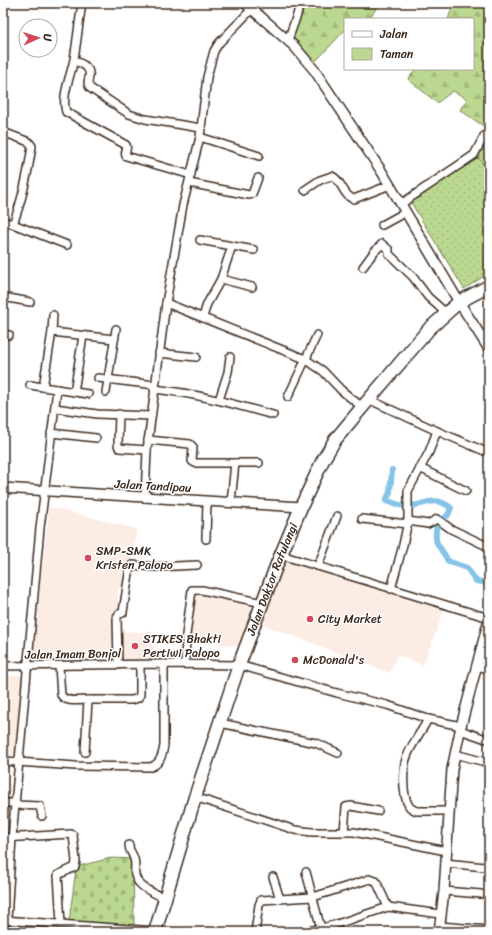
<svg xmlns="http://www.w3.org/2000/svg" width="492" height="935" viewBox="0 0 492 935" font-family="Sriracha,sans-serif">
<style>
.built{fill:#fbece4}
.green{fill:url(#green-dots);stroke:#7b8157}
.forest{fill:url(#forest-firs);stroke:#7b8157}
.cemetery{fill:url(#cemetery-stones);stroke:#7b8157}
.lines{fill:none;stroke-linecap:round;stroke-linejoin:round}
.canal{stroke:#86c3e6;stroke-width:6}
.street-casing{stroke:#3b2a1e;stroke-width:10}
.secondary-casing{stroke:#3b2a1e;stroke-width:12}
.highway-casing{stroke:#3b2a1e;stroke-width:15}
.street{stroke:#fff;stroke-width:7}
.secondary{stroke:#fff;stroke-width:9}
.highway{stroke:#fff;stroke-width:12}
.poi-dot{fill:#d1495b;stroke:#fff;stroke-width:1.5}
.labels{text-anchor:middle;stroke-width:3;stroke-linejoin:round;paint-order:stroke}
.street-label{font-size:12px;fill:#3b2a1e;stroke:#fff}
.poi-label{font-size:12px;fill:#3b2a1e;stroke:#fff;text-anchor:start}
</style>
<defs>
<pattern id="green-dots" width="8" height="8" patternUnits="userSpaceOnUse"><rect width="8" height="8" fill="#bbd890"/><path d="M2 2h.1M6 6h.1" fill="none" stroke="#a2ba7c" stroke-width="1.8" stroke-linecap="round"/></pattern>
<pattern id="forest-firs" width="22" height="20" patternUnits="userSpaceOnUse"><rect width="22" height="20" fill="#bbd890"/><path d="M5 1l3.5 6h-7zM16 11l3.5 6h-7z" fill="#a2ba7c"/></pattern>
<pattern id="cemetery-stones" width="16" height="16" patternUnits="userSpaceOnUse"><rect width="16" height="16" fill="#bbd890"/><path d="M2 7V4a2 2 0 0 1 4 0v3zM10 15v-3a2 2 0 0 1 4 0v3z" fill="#a2ba7c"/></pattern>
</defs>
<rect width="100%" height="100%" fill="#fff"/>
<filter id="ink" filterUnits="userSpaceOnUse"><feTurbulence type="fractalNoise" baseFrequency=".025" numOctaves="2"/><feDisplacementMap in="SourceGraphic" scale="8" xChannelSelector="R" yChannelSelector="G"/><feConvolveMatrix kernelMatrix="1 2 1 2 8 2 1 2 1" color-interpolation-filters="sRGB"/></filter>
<g filter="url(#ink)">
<!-- built -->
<g class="built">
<path d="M49,507L137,529L127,588H118L117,632H154V659L33,660Z"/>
<path d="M287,559L445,608L423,665L397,655L390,673L262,624Z"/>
<path d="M193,589L254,602L240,647L186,639Z"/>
<path d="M23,675L16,762L3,761V676Z"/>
</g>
<!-- green -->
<path class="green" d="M478,157L489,172V273L464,289L410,201Z"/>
<!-- forest -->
<g class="forest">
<path d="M306,3H380L369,19H345V30L316,61L292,39Z"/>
<path d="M454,3H489V130L460,110L467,99L453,91L437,103L408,79L416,69H473V19H448Z"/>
<path d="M489,139V172L478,157Z"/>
</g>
<!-- cemetery -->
<path class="cemetery" d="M111,858L133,859L134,925L69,921L76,869L79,866Z"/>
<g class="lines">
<!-- canal -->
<path class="canal" d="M392,470L390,492L386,501C393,502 399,506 407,506C426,506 434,494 451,508L448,515L437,524C433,547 439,543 448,561L467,568L476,581L488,583V592L489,593"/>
<defs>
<g id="street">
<path d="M82,3C79,22 77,41 74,59C71,76 61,95 66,112L126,145C128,149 124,152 126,156L191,175"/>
<path d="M288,40L297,15L300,3"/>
<path d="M74,61C79,62 88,66 89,72C91,79 85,80 90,88L129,114L145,119L201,128"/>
<path d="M3,132L29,142L32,146C28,173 23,198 13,224L3,221"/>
<path d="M200,137L259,156"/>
<path d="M189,183L249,195L252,194L258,178"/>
<path d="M305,190L320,180L332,176C342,180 343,197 354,199L390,185"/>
<path d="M401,204L474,155L484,136"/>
<path d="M13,224L67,245"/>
<path d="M382,225L406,212"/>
<path d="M200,240L232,246L221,279L207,304L203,317"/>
<path d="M232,246L254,250"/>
<path d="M363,267L374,252L382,244L389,250V254L413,277L428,297L446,313"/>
<path d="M221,279L252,287"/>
<path d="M3,297L30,302"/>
<path d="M166,303L305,359L323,371L341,390L362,407"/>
<path d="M52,332L53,315"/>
<path d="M3,334L9,335"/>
<path d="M159,353L196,357"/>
<path d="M98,378L155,385"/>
<path d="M30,385L43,387"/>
<path d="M154,389C195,393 234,404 273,415"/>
<path d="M74,392L83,336"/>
<path d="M106,392L116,329"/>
<path d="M88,394L43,387L52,332L114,339"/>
<path d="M288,397L317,335"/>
<path d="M368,399L437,431L489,453"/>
<path d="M219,400L228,372L230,357"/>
<path d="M55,408L97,414L151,416"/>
<path d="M119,414L118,445L119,448L147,450"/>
<path d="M51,433L96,438"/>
<path d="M148,440L190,444L193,447L192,461L195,463H259"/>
<path d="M420,468L466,491"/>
<path d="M145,498L147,450L166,303L183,205L200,137L207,77L214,51L219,43L251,10"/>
<path d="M231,502L235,463"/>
<path d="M362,519L408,524"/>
<path d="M408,521L428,524L437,519L451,529L489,547"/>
<path d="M206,539L207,501"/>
<path d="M281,555L489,618"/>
<path d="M318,566L337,516"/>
<path d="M391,589L403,545L408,521V491L429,452L437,431"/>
<path d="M185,664L186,635L192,590H202L263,603"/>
<path d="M118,665L117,617L119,614L123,613V612L130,567L132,565L155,567L197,565"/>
<path d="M3,666L164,664L239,665L337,693L387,705L428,719"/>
<path d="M59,666L61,695C66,703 79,700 88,700"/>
<path d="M476,666L489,669"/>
<path d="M220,723L316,743L338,753"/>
<path d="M460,730L489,740"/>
<path d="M85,752L88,700H132L138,698L140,695V665"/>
<path d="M455,754L489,763"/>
<path d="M3,761L76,766L151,767C160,764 163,754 164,745V664"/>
<path d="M195,797L295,830L312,832H354L446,851"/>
<path d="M3,803H15"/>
<path d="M15,805L40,806L42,816"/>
<path d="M449,811H417C414,810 411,809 409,806C402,795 402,766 408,754C413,742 422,731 428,719L461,726"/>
<path d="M344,832L346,807L351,806L378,811"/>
<path d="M3,838L71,834L73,835L76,861L75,867L58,875L61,924"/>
<path d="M129,845C129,852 133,853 134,859C136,864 134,870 135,875C138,888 154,893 165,898"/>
<path d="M445,863L485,867"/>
<path d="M306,872L321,929"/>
<path d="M273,877L280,899"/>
<path d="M444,891L481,894"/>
<path d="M388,907L441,914"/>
<path d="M3,920L156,931"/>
<path d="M7,920L12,838L40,528L57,389"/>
<path d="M440,926L489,930"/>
<path d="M255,932L259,905L261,900L313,897L367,880L369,879L376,881L388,907L334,925L304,932"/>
</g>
<g id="secondary">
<path d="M245,3L294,46L315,71L382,172L459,302L489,349"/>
<path d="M3,488L301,507"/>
<path d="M439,932L444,891L452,769L461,726L489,619"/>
</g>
<g id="highway">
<path id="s1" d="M155,932L195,797L239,665L277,564L301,507L323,460L335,440L354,417L429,329L459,302L489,286"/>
</g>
</defs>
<!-- street casing -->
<use href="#street" class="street-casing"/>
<!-- secondary casing -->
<use href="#secondary" class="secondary-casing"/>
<!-- highway casing -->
<use href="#highway" class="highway-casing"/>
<!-- street -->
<use href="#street" class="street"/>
<!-- secondary -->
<use href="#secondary" class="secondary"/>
<!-- highway -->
<use href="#highway" class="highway"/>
</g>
</g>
<!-- markers -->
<g class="poi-dot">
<circle cx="88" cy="558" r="4"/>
<circle cx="310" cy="619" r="4"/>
<circle cx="135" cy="646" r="4"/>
<circle cx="295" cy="660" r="4"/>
</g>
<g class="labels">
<!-- street labels -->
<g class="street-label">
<text transform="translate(153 486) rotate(3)" y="4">Jalan Tandipau</text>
<text dy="4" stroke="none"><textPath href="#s1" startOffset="372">Jalan Doktor Ratulangi</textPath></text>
<text transform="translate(73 654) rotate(-1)" y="4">Jalan Imam Bonjol</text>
</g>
<!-- poi labels -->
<g class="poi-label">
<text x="96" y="555">SMP-SMK<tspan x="96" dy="14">Kristen Palopo</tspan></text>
<text x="318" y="623">City Market</text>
<text x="143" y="643">STIKES Bhakti<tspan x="143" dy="14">Pertiwi Palopo</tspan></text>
<text x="303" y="664">McDonald's</text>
</g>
</g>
<!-- margin -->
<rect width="492" height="935" fill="none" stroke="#fff" stroke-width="16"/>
<rect x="8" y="8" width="476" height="919" fill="none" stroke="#3b2a1e" stroke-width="1.5" filter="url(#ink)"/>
<!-- legend -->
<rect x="344" y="18" width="130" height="52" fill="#ffffff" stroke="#b1aaa5"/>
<rect x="352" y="31" width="20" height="6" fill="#ffffff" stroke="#b1aaa5"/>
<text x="380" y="38" font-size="12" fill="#3b2a1e">Jalan</text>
<rect x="352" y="48" width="20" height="12" fill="#bbd890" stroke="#b1aaa5"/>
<text x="380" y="58" font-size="12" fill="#3b2a1e">Taman</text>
<!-- north arrow -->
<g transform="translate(38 38) rotate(87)"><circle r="19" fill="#ffffff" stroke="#b1aaa5"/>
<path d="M0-3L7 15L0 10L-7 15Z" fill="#d1495b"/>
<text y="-6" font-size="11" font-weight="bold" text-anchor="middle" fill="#3b2a1e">U</text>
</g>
</svg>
